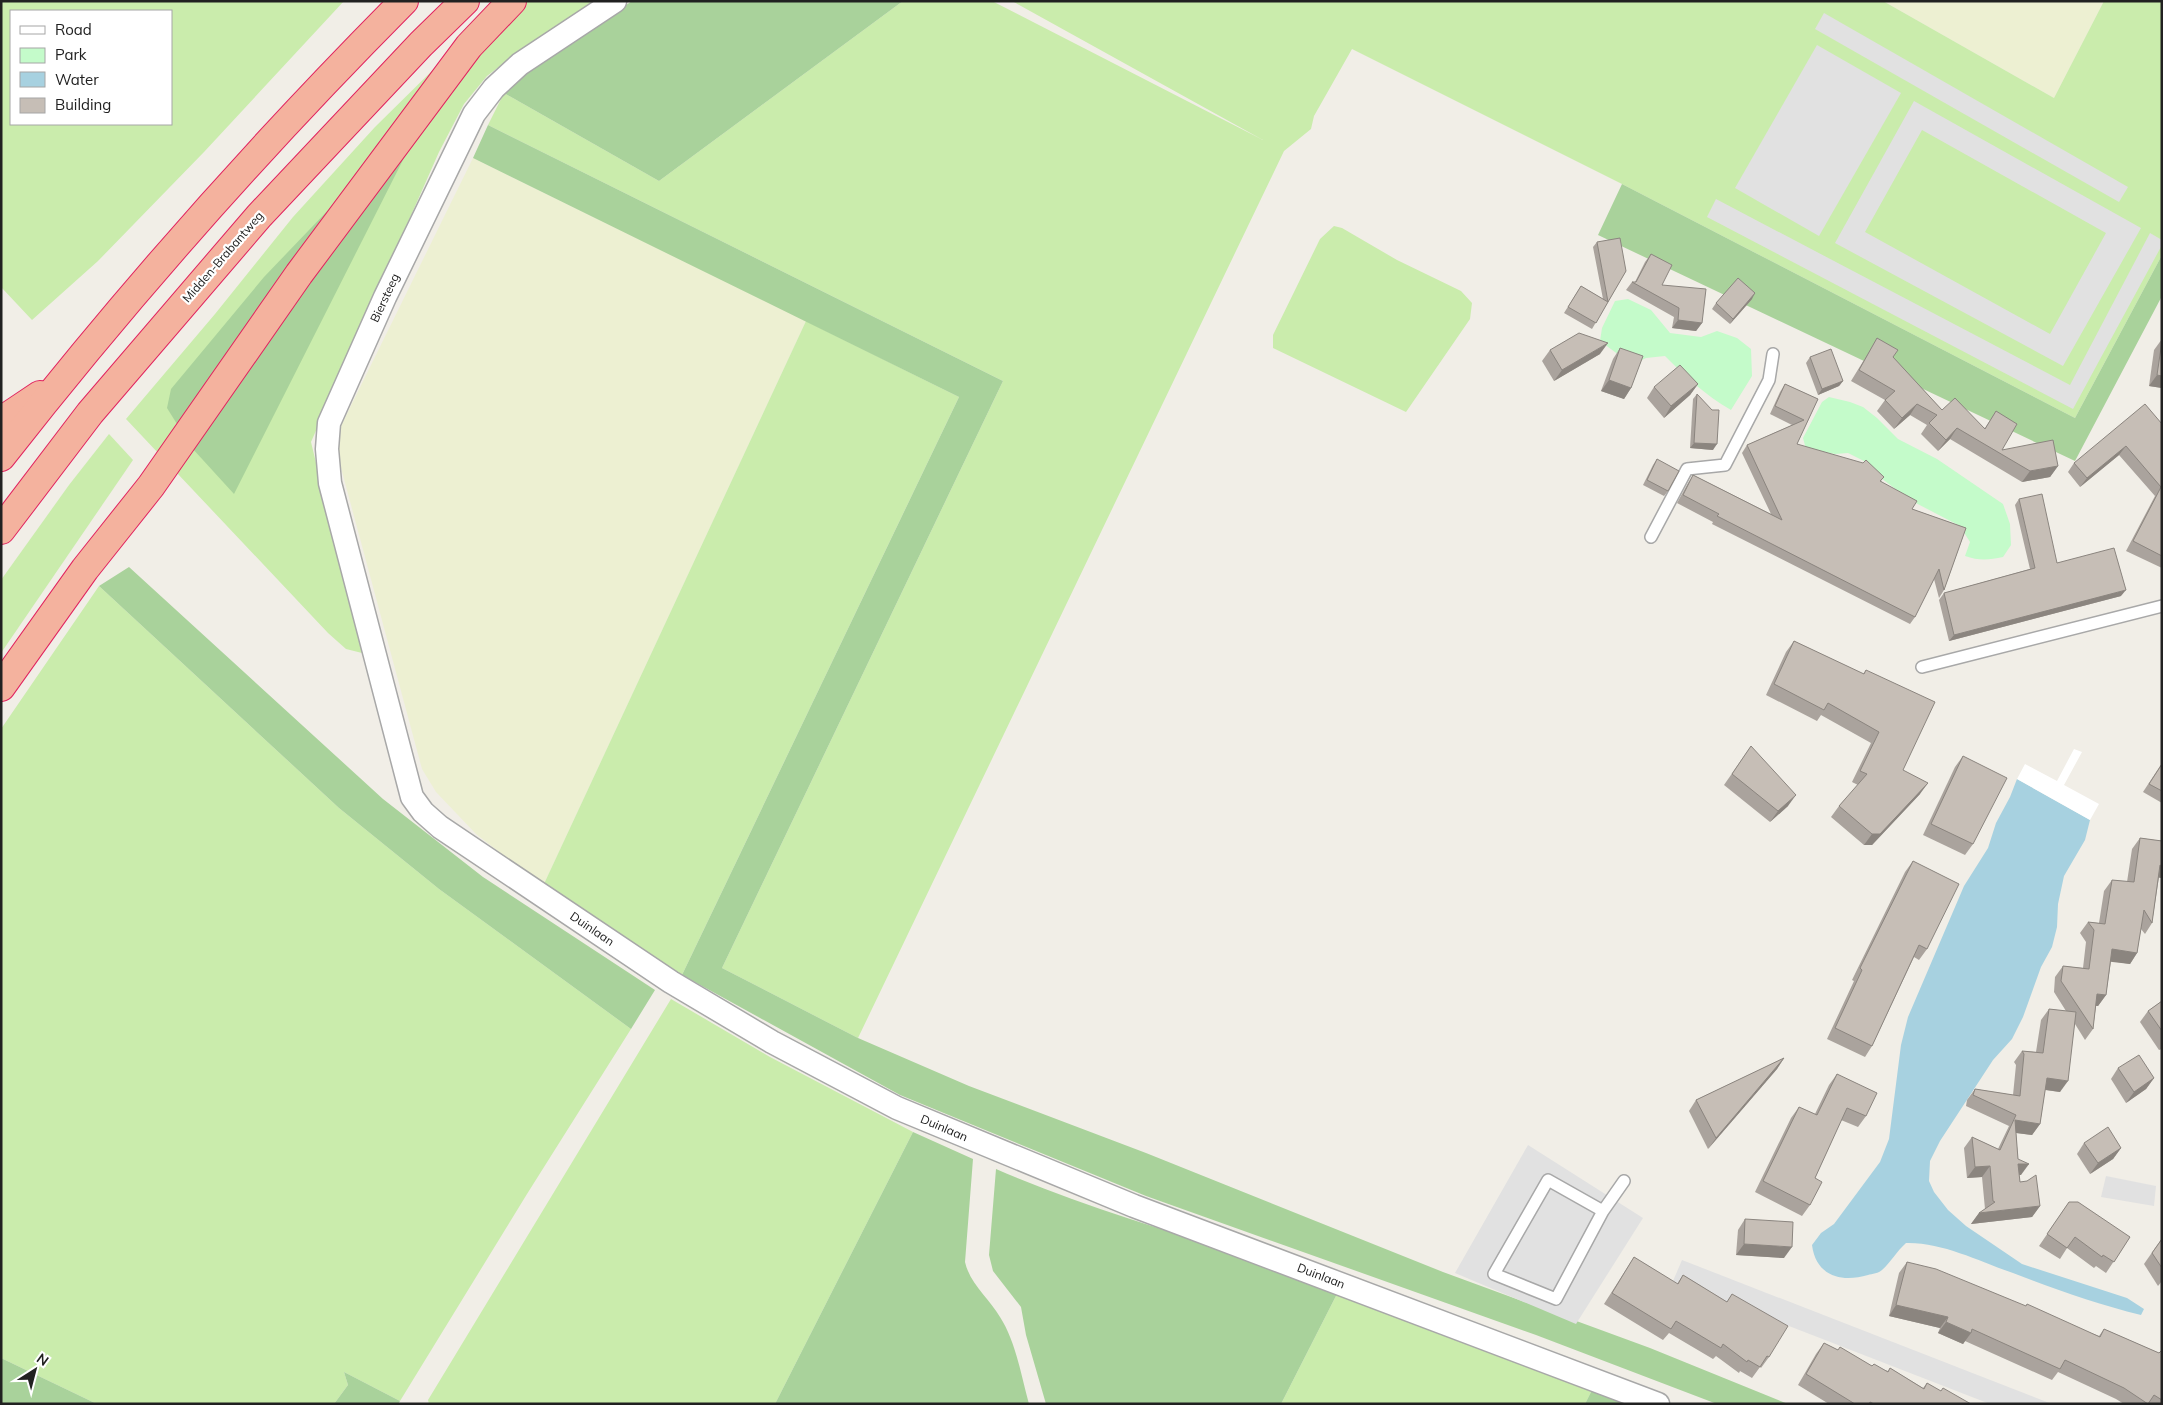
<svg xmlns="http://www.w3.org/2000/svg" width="2163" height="1405" viewBox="0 0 2163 1405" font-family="Mulish,sans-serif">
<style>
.farmland{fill:#edf0d2}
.grass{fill:#caecac;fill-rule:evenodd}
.forest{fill:#a9d29b}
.park{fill:#c4fbca}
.parking{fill:#e1e1e1;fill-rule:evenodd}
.water{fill:#a7d1e0}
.pier{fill:#fff}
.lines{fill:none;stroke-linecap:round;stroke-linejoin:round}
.service-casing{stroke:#a8a8a8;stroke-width:14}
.minor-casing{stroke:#a8a8a8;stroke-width:25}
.trunk-casing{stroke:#e1235f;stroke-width:30}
.service{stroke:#fff;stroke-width:11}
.minor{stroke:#fff;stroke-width:22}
.trunk{stroke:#f4b29e;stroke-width:28}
.wall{fill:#aaa39d}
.shaded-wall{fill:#8b857f}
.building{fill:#c6beb6;stroke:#8b857f}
.labels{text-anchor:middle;stroke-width:4.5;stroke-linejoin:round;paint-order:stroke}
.street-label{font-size:12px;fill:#212121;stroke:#fff}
</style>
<rect width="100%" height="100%" fill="#f1eee7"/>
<!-- farmland -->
<g class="farmland">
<path d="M1883,1H2104L2054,98Z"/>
<path d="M473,158L806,321L543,886L476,834L436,792L422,769L340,464L336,436Z"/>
</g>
<!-- grass -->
<g class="grass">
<path d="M1,1H344L204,152L98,261L32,320L1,287ZM171,11V124H11V11Z"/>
<path d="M508,1H594L522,49L487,76L464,104L439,152L311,442L362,653L346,649L328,633L126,419L215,314L293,217L375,127L446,57ZM444,89L404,158L192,448Z"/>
<path d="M903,1H992L1263,140L1012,1H1883L2054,98L2104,1H2162V255L2075,418L1622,184L1352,49L1314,116L1311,129L1284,151L858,1038L722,968L1003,381L488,125L504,93L659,181Z"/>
<path d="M1334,226L1342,228L1397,260L1461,291L1472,303L1470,319L1406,412L1273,348V335L1320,239Z"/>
<path d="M806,321L959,397L682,975L593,923L543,886Z"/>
<path d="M109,434L133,460L1,653V580L69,485Z"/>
<path d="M99,586L339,808L439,889L631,1029L527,1194L400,1401L344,1372L348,1385L334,1404H97L1,1358V729Z"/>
<path d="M671,999L770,1057L913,1132L775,1404H429L428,1400Z"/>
<path d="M1339,1290L1595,1384L1585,1404H1281Z"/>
</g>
<!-- forest -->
<g class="forest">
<path d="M632,1H903L659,181L504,93L517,79Z"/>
<path d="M446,87L404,158L234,494L192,448L167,408L171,389L264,277Z"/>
<path d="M488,125L1003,381L722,968L858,1038L969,1086L1146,1153L1443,1272L1650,1348L1788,1404H1717L1536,1335L1146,1196L900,1095L682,975L959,397L473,158Z"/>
<path d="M1622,184L2075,418L2162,255V296L2075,461L1598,235Z"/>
<path d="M129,567L383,799L483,877L655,990L631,1029L439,889L339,808L99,586Z"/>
<path d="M913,1132L973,1159L965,1262C970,1284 989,1298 1000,1317C1016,1342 1021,1375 1029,1404H775Z"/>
<path d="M996,1169C1076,1204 1160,1228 1243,1255C1276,1265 1307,1278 1339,1290L1281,1404H1046L1026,1335L1021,1307L993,1271L989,1255Z"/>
<path d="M1,1358L97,1404H1Z"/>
<path d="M344,1372L400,1401L398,1404H334L348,1385Z"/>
<path d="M1595,1384L1647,1404H1585Z"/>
</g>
<!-- park -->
<g class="park">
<path d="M1628,299L1651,310L1670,333L1701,337L1717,331L1737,338L1751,349L1752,376L1731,410C1705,395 1686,377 1665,356L1646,358L1638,362L1619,355L1600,341L1602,328L1615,301Z"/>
<path d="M1829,397L1850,402L1863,407L1877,418L1898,439L1937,459L2003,504L2010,524L2011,545L2003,557C1989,560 1979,561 1965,556L1970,542L1960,526L1910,500L1881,478L1864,461L1848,453L1835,454L1806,449L1803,438L1822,402Z"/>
</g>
<!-- parking -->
<g class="parking">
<path d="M1824,13L2128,187L2119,202L1815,29Z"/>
<path d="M1817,45L1901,93L1819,236L1735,188Z"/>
<path d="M1914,101L2141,228L2063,366L1835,243ZM1922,130L2106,233L2050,334L1865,232Z"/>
<path d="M1716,199L2070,385L2150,233L2162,240V245L2073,409L1707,217Z"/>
<path d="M1528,1145L1643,1218L1576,1324L1455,1273Z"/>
<path d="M2106,1176L2156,1186L2154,1206L2101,1197Z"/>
<path d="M1682,1260L2052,1404H1990L1673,1281Z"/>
</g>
<!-- water -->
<path class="water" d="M2017,779L2090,820L2085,840L2064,876L2058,904L2057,927L2052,947L2041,967L2023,1017L2012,1039L1993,1060L1940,1141L1930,1161L1929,1181L1934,1192L1948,1210L1966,1226L2022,1264L2127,1298L2144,1309L2141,1315C2097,1304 2055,1289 2013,1273C1978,1261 1942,1242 1906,1243C1897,1251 1890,1263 1882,1270C1879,1273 1872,1274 1868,1275C1841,1283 1816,1276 1812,1245L1821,1233L1834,1224L1880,1162L1889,1139L1901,1045L1908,1017L1964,886L1988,848L1996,823L2010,797Z"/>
<!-- pier -->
<path class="pier" d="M2074,749L2082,752L2064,785L2099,804L2090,820L2017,779L2025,764L2057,781Z"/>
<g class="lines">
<defs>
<g id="service">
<path d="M1651,537L1687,469L1725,465L1769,380L1773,354"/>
<path d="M1922,667L2162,606"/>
<path d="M1603,1211L1556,1299L1494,1274L1548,1180L1603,1211L1624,1181"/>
</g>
<path id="minor" d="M615,1L520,64L494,88L474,114L385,297L329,423L327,449L330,483L412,797L423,812L440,827L671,982L772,1042L897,1108L1134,1206L1658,1404"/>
<g id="trunk">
<path d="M1,421L40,395"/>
<path d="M1,457C126,297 261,145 404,1"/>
<path d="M1,530L90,413L259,216L421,44L465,1"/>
<path d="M1,687L85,569L151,486L299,274L469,46L512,1"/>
</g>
</defs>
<!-- service casing -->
<use href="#service" class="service-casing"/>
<!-- minor casing -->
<use href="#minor" class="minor-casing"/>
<!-- trunk casing -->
<use href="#trunk" class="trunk-casing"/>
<!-- service -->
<use href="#service" class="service"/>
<!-- minor -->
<use href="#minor" class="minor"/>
<!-- trunk -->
<use href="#trunk" class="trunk"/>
</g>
<!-- wall -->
<g class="wall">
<path d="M1597,242L1626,271L1592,329L1564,313L1581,286L1603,299L1593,247Z"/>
<path d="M1651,254L1662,285L1702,323L1696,331L1672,328L1674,317L1626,290L1632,282H1635L1645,262Z"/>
<path d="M1752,299L1730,324L1712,309L1716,303Z"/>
<path d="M1877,338L1893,357L1942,410L1985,428L1996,411L2002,450L2058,466L2050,477L2022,482L1950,439L1938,451L1921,434L1927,425L1910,415L1894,429L1877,411L1885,400L1851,381L1870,350Z"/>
<path d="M2162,339V388L2149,386L2154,350Z"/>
<path d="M1620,348L1631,388L1624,399L1601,391L1613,359Z"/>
<path d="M1550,350L1600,354L1554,381L1542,361Z"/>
<path d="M1810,357L1843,381L1839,386L1818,395L1806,363Z"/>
<path d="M1698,384L1690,395L1664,418L1647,398L1654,387Z"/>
<path d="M1785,384L1818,399L1797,444L1884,477L1881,481L1912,509L1966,528L1944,590L1939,598L1934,579L1915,617L1910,624L1712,524L1713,522L1677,503L1688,483L1693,475L1771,514L1742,453L1747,445L1792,425L1770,414L1780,392Z"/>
<path d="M1697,394L1713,450L1690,448L1693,399Z"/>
<path d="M2162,424V568L2126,551L2155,496L2119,455L2080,487L2068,472L2074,463Z"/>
<path d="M1657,459L1668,491L1664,496L1643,485L1653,465Z"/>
<path d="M2019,499L2057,563L2121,596L1949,641L1939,600L1944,593L2030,569L2015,505Z"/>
<path d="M1794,641L1863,674L1866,670L1903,770L1920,794L1872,845H1864L1831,817L1839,806L1858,785L1852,782L1871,743L1821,715L1817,721L1766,695L1786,652Z"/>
<path d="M1751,746L1788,806L1770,822L1724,785Z"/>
<path d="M1963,756L1973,844L1965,855L1923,835L1955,767Z"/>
<path d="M2162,763V803L2143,792Z"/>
<path d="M2140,838L2162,841V878L2159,877L2152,923L2145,934L2141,929L2137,953L2130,964L2111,961L2106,995L2098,1006H2096L2093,1029L2085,1040L2075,1024L2060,1092L2045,1090L2040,1124L2032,1135L2016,1133L2018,1159L2021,1175H2019L2020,1182L2040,1206L2032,1217L1971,1224L1979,1213L1985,1209L1982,1177L1967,1178L1964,1148L1972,1137L1998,1149L2009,1126L1966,1106L1967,1100L1975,1089L2013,1095L2016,1065L2014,1062L2022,1051L2036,1052L2041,1020L2049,1009L2066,1011L2054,992L2055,977L2063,966L2083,968L2086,942L2080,933L2088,922L2099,923L2104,891L2112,880L2127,882L2132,849Z"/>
<path d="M1913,861L1927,949L1919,960L1914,957L1872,1046L1865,1057L1827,1039L1854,981L1852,980L1905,872Z"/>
<path d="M2162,1001V1049L2159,1050L2140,1022L2148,1011Z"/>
<path d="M1784,1058L1777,1069L1708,1149L1689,1111L1696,1100Z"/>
<path d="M2118,1068L2154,1078L2146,1089L2126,1103L2111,1079Z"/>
<path d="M1837,1074L1866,1116L1858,1127L1841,1120L1815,1178L1810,1205L1802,1216L1755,1192L1791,1118L1799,1107L1815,1114L1829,1085Z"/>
<path d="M2084,1143L2121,1148L2113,1159L2090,1174L2077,1154Z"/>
<path d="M2069,1202L2130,1237L2106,1273L2096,1266L2094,1268L2067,1248L2060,1259L2039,1246Z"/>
<path d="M1745,1219L1784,1258L1736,1255L1738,1230Z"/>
<path d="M2162,1238V1281L2158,1286L2144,1264Z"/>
<path d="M1634,1257L1677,1284L1683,1275L1727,1302L1732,1294L1769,1357L1761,1368L1760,1367L1752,1378L1740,1371L1739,1373L1716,1356L1713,1359L1669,1333L1663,1340L1604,1304Z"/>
<path d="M1907,1262L2099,1336L2104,1329L2159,1353L2162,1350V1404H2124L2116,1399L2058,1372L2052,1380L1965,1341L1963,1344L1938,1333L1940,1328L1889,1316L1899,1273Z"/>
<path d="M1824,1343L1838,1350L1872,1366L1888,1371L1890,1368L1923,1388L1927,1383L1940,1391L1971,1404H1829L1798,1385L1816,1354Z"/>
</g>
<!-- shaded-wall -->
<g class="shaded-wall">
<path d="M1755,293L1752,299L1730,324L1733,319Z"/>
<path d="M1678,320L1702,323L1696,331L1672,328Z"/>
<path d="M1608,343L1600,354L1554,381L1562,370Z"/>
<path d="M2157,375L2162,376V388L2149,386Z"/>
<path d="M1609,380L1631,388L1624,399L1601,391Z"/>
<path d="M1843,381L1839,386L1818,395L1822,389Z"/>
<path d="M1698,384L1690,395L1664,418L1671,406Z"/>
<path d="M1917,404L1910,415L1894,429L1902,418Z"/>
<path d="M1957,428L1950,439L1938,451L1946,440Z"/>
<path d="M1694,443L1717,444L1713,450L1690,448Z"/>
<path d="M2126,446L2119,455L2080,487L2087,478Z"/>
<path d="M2058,466L2050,477L2022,482L2030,471Z"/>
<path d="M2126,590L2121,596L1949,641L1954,635Z"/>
<path d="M1928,783L1920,794L1872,845H1864L1872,834Z"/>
<path d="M1796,795L1788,806L1770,822L1778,811Z"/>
<path d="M2160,865L2162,866V878L2152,877Z"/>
<path d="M2112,949L2137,953L2130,964L2104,961Z"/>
<path d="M2097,994L2106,995L2098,1006L2089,1005Z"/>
<path d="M1784,1058L1777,1069L1708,1149L1716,1138Z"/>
<path d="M2047,1078L2068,1081L2060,1092L2040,1089Z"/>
<path d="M2154,1078L2146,1089L2126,1103L2134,1092Z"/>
<path d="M2015,1120L2040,1124L2032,1135L2009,1132Z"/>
<path d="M2121,1148L2113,1159L2090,1174L2098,1163Z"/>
<path d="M2018,1164H2029L2021,1175H2011Z"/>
<path d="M1990,1166L1982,1177L1967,1178L1975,1167Z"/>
<path d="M2040,1206L2032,1217L1971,1224L1979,1213Z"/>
<path d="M1744,1244L1792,1247L1784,1258L1736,1255Z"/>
<path d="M1896,1305L1948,1317L1940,1328L1889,1316Z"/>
<path d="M1946,1322L1971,1333L1963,1344L1938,1333Z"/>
</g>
<!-- building -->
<g class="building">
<path d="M1620,238L1626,271L1608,302L1597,242Z"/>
<path d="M1651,254L1672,265L1662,285L1706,289L1702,323L1678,320L1679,308L1632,282H1636Z"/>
<path d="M1738,278L1755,293L1733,319L1716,303Z"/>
<path d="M1581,286L1608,302L1596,323L1568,307Z"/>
<path d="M1579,333L1608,343L1562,370L1550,350Z"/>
<path d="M1877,338L1898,350L1893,357L1942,410L1955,398L1985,429L1996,411L2017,424L2002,450L2053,440L2058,466L2030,471L1957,428L1946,440L1929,423L1937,415L1917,404L1902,418L1885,400L1895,391L1859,370Z"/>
<path d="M2162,341V376L2157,375Z"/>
<path d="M1620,348L1643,356L1631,388L1609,380Z"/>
<path d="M1831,349L1843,381L1822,389L1810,357Z"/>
<path d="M1680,365L1698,384L1671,406L1654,387Z"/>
<path d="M1785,384L1818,399L1797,444L1863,463L1866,460L1884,477L1880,481L1917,501L1912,509L1966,528L1944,590L1939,569L1915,617L1717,516L1719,514L1683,495L1693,475L1782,520L1747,445L1804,420L1775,406Z"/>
<path d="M1697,394L1712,410H1719L1717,444L1694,443Z"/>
<path d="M2145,404L2162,424V556L2133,541L2161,487L2126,446L2087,478L2074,463Z"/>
<path d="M1657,459L1679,471L1668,491L1647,480Z"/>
<path d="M2042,494L2057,563L2114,548L2126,590L1954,635L1944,593L2035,568L2019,499Z"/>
<path d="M1794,641L1864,674L1866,670L1935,702L1903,770L1928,783L1880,834H1872L1839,806L1867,774L1860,771L1879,732L1828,703L1824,710L1774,684Z"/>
<path d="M1751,746L1796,795L1778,811L1732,774Z"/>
<path d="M1963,756L2007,778L1973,844L1931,824Z"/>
<path d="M2162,764V791L2149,784Z"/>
<path d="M2140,838L2162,841V866L2160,865L2152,923L2144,910L2137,953L2112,949L2106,995L2097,994L2093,1029L2061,981L2063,966L2089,969L2094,930L2088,922L2105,924L2112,880L2134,882Z"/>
<path d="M1913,861L1959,884L1927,949L1919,945L1872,1046L1835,1028L1862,970L1860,968Z"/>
<path d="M2162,1001V1031L2148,1011Z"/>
<path d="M2049,1009L2076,1012L2068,1081L2047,1078L2040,1124L2015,1120L2018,1159L2029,1164H2018L2020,1182L2027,1181L2036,1175L2040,1206L1979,1213L1995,1202L1993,1201L1990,1166L1975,1167L1972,1137L2000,1150L2016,1115L1973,1095L1975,1089L2020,1096L2024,1054L2022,1051L2043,1053Z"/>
<path d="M2139,1055L2154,1078L2134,1092L2118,1068Z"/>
<path d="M1784,1058L1716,1138L1696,1100Z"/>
<path d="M1837,1074L1877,1093L1866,1116L1847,1108L1815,1178L1822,1182L1810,1205L1763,1181L1799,1107L1817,1115Z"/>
<path d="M2108,1127L2121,1148L2098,1163L2084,1143Z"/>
<path d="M2069,1202H2078L2130,1237L2114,1262L2103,1255L2102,1257L2075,1237L2067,1248L2047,1234Z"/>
<path d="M1745,1219L1793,1222L1792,1247L1744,1244Z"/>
<path d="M2162,1239V1268L2152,1253Z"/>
<path d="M1634,1257L1678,1284L1683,1275L1727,1302L1732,1294L1788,1326L1769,1357L1767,1356L1760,1367L1748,1360L1747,1362L1723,1344L1721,1348L1676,1321L1671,1329L1612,1293Z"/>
<path d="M1907,1262L1936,1269L2026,1306L2027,1304L2100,1337L2104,1329L2159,1353L2162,1350V1400L2154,1395L2148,1404L2124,1388L2065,1360L2060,1369L1972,1329L1971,1333L1946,1322L1948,1317L1896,1305Z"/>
<path d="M1824,1343L1838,1350L1840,1347L1872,1366L1874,1364L1888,1372L1890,1368L1924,1389L1927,1383L1941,1391L1943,1388L1971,1404H1874L1870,1402L1869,1404H1855L1806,1374Z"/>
</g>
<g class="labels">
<!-- street labels -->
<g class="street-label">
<text transform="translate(223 257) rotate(-49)" y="4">Midden-Brabantweg</text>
<text transform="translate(385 298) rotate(-65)" y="4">Biersteeg</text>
<text transform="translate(592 929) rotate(34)" y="4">Duinlaan</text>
<text transform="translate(944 1128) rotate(23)" y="4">Duinlaan</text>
<text transform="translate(1321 1276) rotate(21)" y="4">Duinlaan</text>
</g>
</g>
<!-- border -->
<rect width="2163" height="1405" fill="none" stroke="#212121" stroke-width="5"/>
<!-- legend -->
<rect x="10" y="10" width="162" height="115" fill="#ffffff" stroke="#a6a6a6"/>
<rect x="20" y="26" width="25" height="8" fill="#ffffff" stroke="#a6a6a6"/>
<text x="55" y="35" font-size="15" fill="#212121">Road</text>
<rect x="20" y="48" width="25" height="15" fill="#c4fbca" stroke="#a6a6a6"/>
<text x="55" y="60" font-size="15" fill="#212121">Park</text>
<rect x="20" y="72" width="25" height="15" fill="#a7d1e0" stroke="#a6a6a6"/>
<text x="55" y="85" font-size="15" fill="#212121">Water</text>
<rect x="20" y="98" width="25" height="15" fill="#c6beb6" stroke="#a6a6a6"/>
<text x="55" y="110" font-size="15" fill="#212121">Building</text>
<!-- north arrow -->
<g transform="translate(35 1370) rotate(36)" stroke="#ffffff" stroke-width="4" paint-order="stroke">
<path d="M0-4L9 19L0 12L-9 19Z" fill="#212121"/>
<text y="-8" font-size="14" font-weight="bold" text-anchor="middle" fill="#212121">N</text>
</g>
</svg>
